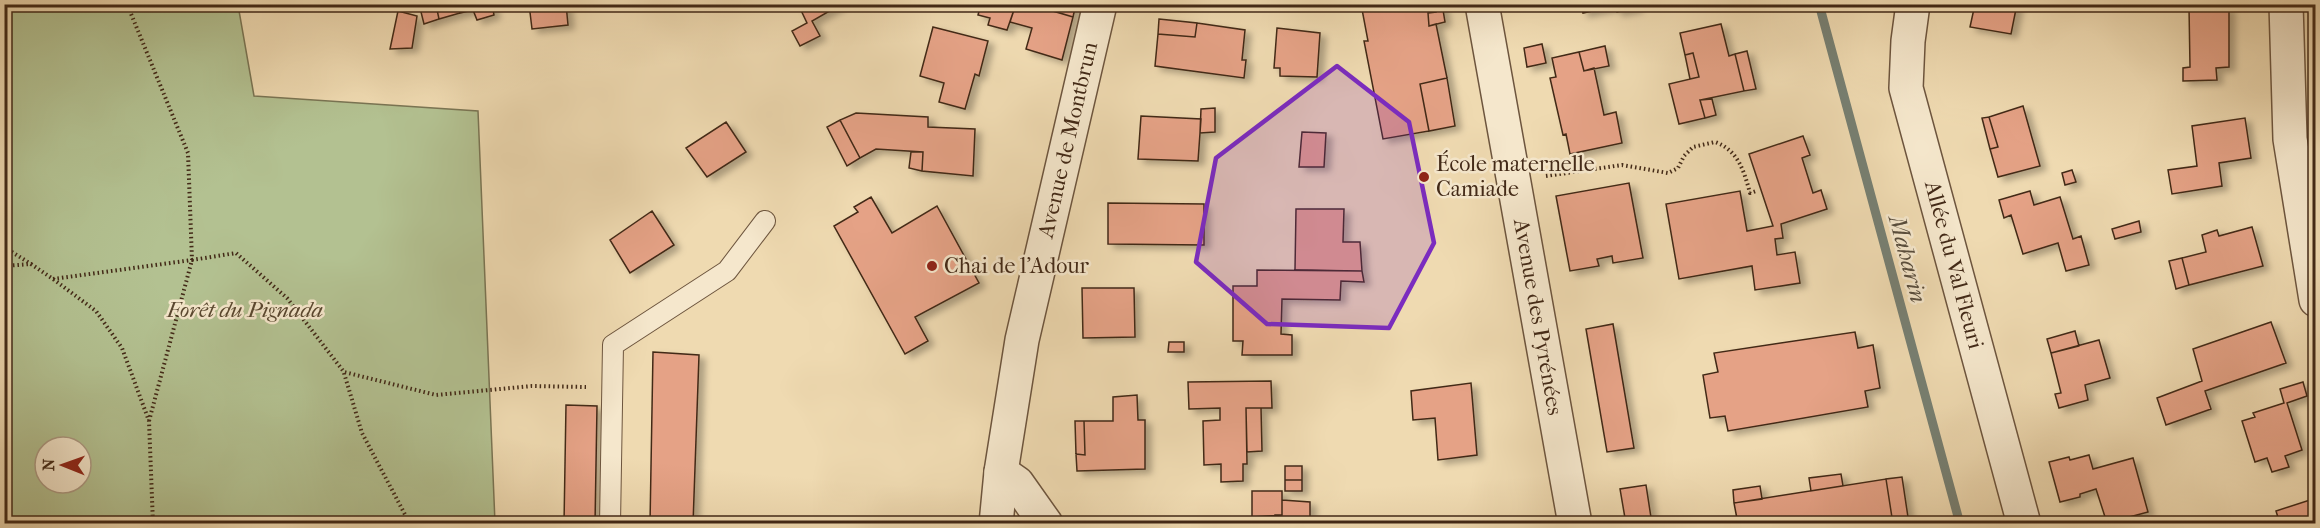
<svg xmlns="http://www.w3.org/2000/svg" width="2320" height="528" viewBox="0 0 2320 528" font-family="'IM FELL French Canon',serif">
	<defs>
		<filter id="shadow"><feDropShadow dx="6" dy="4" stdDeviation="3" flood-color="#0004"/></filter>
	</defs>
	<rect width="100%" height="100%" fill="#efdab1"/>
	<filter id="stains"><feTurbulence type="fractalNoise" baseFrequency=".00333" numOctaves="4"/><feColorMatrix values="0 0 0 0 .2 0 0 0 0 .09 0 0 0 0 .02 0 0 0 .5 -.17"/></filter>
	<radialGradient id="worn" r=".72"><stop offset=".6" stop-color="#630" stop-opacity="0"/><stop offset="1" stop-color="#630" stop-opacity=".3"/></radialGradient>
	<path fill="#b3c191" stroke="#7a7554" stroke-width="1.5" fill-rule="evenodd" d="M4,5H238L254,96L478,111L495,523H5ZM45,447H81V483H45Z"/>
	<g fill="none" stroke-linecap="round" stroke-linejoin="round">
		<path stroke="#778073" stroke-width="9" d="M1819,4L1960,524"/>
	</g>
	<path fill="#e5a286" stroke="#422917" stroke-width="1.5" filter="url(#shadow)" d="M419,4H439L436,5L439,19L424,24Z
		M457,4H492L494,15L477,20L473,10L460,13Z
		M457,4L460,13L439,19L436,5Z
		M529,4H566L568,25L532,29Z
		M798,4H840V5L812,21L820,36L800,46L792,31L807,23Z
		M981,4H1016L1007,30L988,25L990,18L978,15Z
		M1016,4H1029L1073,17L1062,60L1026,49L1032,28L1010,22Z
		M1040,4H1076L1073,17L1040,7Z
		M1361,4H1435L1436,12L1428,13L1429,26L1436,24L1447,78L1420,84L1429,131L1383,139L1364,41H1368Z
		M1435,4H1442L1445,22L1429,26L1428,13L1436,12Z
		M1581,4H1636L1637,8L1617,12L1615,6L1583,13Z
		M1975,4H2017L2011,34L1970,27Z
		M2189,7H2229V67L2216,68L2217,80L2183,81V68L2190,67Z
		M398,11L417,16L412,48L390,49Z
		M1159,19L1197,23L1195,37L1158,34Z
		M1197,23L1245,30L1242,60H1246L1244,78L1155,66L1158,34L1195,37Z
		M1721,24L1729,56L1735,54L1744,91L1700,100L1705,118L1679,124L1669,84L1699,77L1693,53L1685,55L1680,33Z
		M933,27L988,41L979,76L975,74L965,109L939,102L944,83L920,76Z
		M1277,28L1320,33L1317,77L1280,76V68H1274Z
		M1542,44L1546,63L1527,67L1524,48Z
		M1605,46L1609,66L1584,71L1579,52Z
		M1747,51L1756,89L1744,91L1735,54Z
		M1579,52L1584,71L1594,68L1604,115L1616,112L1622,143L1570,154L1566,134L1563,135L1550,78L1556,77L1552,58Z
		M1693,53L1699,77L1690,79L1685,55Z
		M1447,78L1455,126L1429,131L1420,84Z
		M1712,99L1716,115L1705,118L1700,100Z
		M2023,106L2040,166L1998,177L1990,149L1998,147L1989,117Z
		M1215,108V132L1200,133L1201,109Z
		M856,113L928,117V127L975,129L973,176L922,171L923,152L876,149L860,158L840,120Z
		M1141,116L1201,119L1198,161L1138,159Z
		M1989,117L1998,147L1990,149L1982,118Z
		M2245,118L2251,158L2219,163L2222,186L2172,194L2168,170L2197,166L2192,126Z
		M840,120L860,158L847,166L827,127Z
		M726,122L746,152L707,177L686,148Z
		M1302,132L1326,133L1324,167H1299Z
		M1803,136L1810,155L1802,158L1813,193L1821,190L1827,209L1781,224L1783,238L1775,239L1777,255L1795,252L1800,283L1755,290L1752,266L1679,279L1666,204L1740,191L1747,231L1773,226L1749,154Z
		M911,152H923L922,171L909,168Z
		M2072,170L2076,182L2065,185L2062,173Z
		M1629,183L1643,258L1613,263L1612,256L1597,259L1599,266L1570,271L1556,196Z
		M2030,191L2034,205L2060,197L2073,239L2081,236L2089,265L2066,271L2058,243L2023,254L2011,215L2004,218L1999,200Z
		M871,197L892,233L937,206L979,283L915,317L928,341L905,354L834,226L858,212L854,207Z
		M1108,203L1204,204V245L1108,244Z
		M1296,209H1344L1343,242H1360L1362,271L1295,270Z
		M652,211L674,245L630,273L610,240Z
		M2139,221L2141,232L2115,239L2112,229Z
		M2252,227L2263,266L2189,285L2182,258L2206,252L2202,235L2217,230L2219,236Z
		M2182,258L2189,285L2176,289L2169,261Z
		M1257,270L1362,271L1364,282L1341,281L1340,300L1282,299L1281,334L1292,335V355H1242L1243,341H1233V286H1257Z
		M1082,288H1134L1135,337L1083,338Z
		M2271,322L2286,363L2205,391L2211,409L2166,425L2157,398L2202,381L2193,349Z
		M1613,324L1634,448L1607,452L1586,329Z
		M2075,331L2079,346L2051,353L2047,339Z
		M1855,332L1858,348L1873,345L1880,388L1865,391L1868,407L1728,431L1725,416L1710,418L1703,375L1718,372L1714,353Z
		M2099,340L2110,378L2085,385L2088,400L2059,408L2055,394L2061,393L2051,353Z
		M1169,342H1184V352H1168Z
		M653,352L699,355L693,524H650Z
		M1271,381L1272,408H1246L1247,464H1243V481L1221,482V464L1204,465L1203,421L1220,420V408L1189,409L1188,382Z
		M2303,382L2307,396L2287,403L2302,450L2285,456L2289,467L2272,472L2267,458L2255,462L2242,421L2255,417L2253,413L2284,403L2280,389Z
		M1471,383L1477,455L1438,460L1435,418L1413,420L1411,391Z
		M1137,395L1138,420H1145V469L1077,471L1076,454L1085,455L1084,421H1113V397Z
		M566,405L597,406L595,524H564Z
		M1246,408H1261L1262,451L1247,452Z
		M1075,421H1084L1085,455L1076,454Z
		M2089,455L2093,469L2133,458L2148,512L2107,523L2096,489L2080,494V497L2060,502L2049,462L2069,457L2070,460Z
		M1285,466H1302V480H1285Z
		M1841,474L1843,486L1811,491L1809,478Z
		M1902,477L1909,524H1893L1886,479Z
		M1886,479L1893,524H1738L1734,503Z
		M1285,480H1302V491H1285Z
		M1646,485L1652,524H1626L1620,489Z
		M1760,486L1762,499L1734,503L1733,490Z
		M1252,491H1282V515L1252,517Z
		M2316,498V524H2280L2276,511Z
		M1282,500L1310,502V524H1275V515H1282Z"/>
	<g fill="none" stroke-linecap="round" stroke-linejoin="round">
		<defs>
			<path id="service" d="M610,524L613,345L727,271L765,221"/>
			<path id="minor" d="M1482,4L1575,524
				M1913,4L1908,41L1906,88L2024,524
				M2286,4L2290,139L2316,300
				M1001,472L1017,483L1046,524"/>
			<path id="tertiary" d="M996,524L1001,472L1022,340L1100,4"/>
		</defs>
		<use href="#service" stroke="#6d553e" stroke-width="22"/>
		<use href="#minor" stroke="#6d553e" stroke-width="36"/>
		<use href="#tertiary" stroke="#6d553e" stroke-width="36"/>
		<path stroke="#422917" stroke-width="4" stroke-dasharray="1.5 3" stroke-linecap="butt" d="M1546,176L1622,165L1668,173L1678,168L1684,156L1693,147L1715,142C1738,150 1744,171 1750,193L1756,191
			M4,247L31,264
			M4,266L31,264L53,279L96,311L122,348L149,421L153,524
			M53,279L192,260L188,153L127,4
			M344,373L362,433L410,524
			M149,421L192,260L236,253L287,298L344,372L436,395L532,386L586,387"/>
		<use href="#service" stroke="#f5e7cc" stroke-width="20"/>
		<use href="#minor" stroke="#f5e7cc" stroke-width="33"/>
		<use href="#tertiary" stroke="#f5e7cc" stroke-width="33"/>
	</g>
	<path fill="#7b2cbf" fill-opacity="0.2" stroke="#7b2cbf" stroke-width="4.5" stroke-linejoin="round" d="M1337,66L1409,122L1434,243L1389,328L1267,324L1196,262L1216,158Z"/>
	<g fill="#8f2418" stroke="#f5e7cc" stroke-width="2">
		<circle cx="1424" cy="177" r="6"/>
		<circle cx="932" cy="266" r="6"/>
	</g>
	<g text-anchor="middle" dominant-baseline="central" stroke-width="5" stroke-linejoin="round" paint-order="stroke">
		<g font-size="22" fill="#422917" stroke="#f5e7cc">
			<text transform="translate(1068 140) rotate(-77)">Avenue de Montbrun</text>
			<text transform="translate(1954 265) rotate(75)">Allée du Val Fleuri</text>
			<text transform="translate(1538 317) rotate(80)">Avenue des Pyrénées</text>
		</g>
		<g font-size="22" fill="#422917" stroke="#f5e7cc" text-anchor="start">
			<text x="1436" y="164">École maternelle<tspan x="1436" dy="25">Camiade</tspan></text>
			<text x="944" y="266">Chai de l'Adour</text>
		</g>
		<g font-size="22" font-style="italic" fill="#59472f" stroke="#f5e7cc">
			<text x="245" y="310">Forêt du Pignada</text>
		</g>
		<g font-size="24" font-style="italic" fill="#584d3d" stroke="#f5e7cc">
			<text transform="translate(1908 259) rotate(75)">Maharin</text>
		</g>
	</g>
	<rect width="2320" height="528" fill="none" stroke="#efdab1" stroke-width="24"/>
	<rect x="6" y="6" width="2308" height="516" fill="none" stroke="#422917" stroke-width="3"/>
	<rect x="12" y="12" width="2296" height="504" fill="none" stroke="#422917" stroke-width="1.5"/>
	<g transform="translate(63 465) rotate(271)"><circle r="28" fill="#f5e7cc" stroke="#ad9b84" stroke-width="1.5"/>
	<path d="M0-4.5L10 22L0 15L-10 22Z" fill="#8f2418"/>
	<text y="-9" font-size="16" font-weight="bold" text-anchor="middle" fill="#422917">N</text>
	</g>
	<rect width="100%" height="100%" filter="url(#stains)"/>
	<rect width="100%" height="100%" fill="url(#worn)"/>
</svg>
